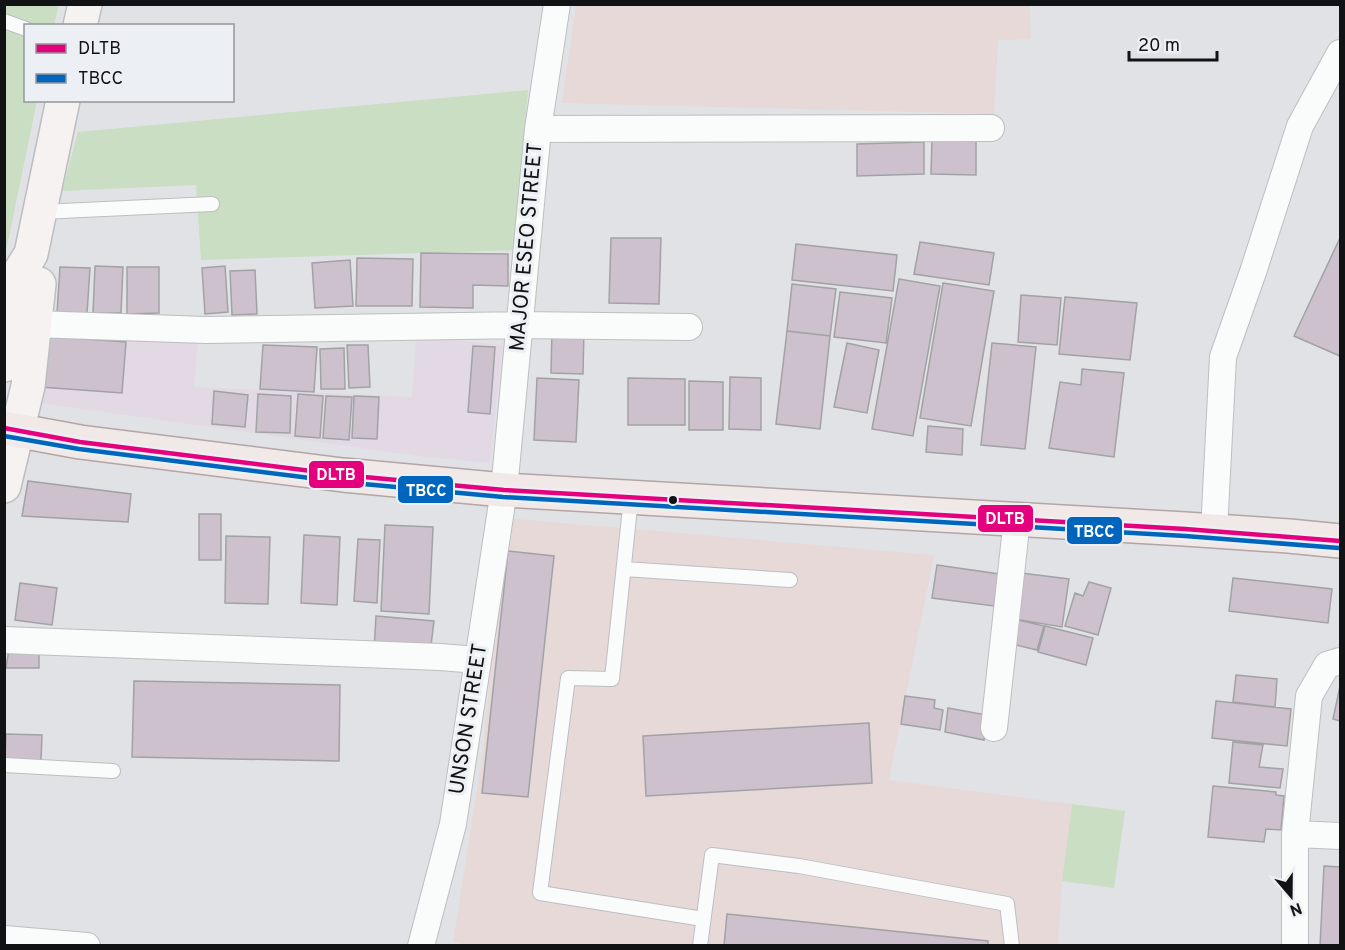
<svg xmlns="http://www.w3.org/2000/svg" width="1345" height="950" viewBox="0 0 1345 950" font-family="Overpass,sans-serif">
	<rect width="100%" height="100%" fill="#e1e2e5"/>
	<path fill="#e2d9e4" d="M42,332L198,339L194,387L412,397L416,336L503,345L490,463L425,457L32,402Z"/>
	<path fill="#e6d9d8" d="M576,5H1030L1031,39L998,40L994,114L562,103Z
		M505,518L934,555L889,780L1072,804L1062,881L1058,945L471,946L453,942L483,751Z"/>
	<path fill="#c9dec3" d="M5,5H59L54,25L26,26V100L37,101L5,256Z
		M528,90L514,250L201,260L196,185L62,191L78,132Z
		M1072,804L1125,811L1114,888L1062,881Z"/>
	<path fill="#ccc1cc" stroke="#a2a2a4" stroke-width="1.5" d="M932,139L976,140V175L931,174Z
		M924,142V174L857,176V144Z
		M611,238H661L659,304L609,303Z
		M1340,238V356L1294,336Z
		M920,242L994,253L989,285L914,274Z
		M796,244L897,255L893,291L792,280Z
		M421,253L508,254V286L473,285V308L420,307Z
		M357,258L413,259L412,306H356Z
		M350,260L353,306L315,308L312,263Z
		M95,266L123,267L121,313H93Z
		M225,266L228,312L205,314L202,268Z
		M60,267L90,268L87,314L57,313Z
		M127,267H159V313L127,314Z
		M255,270L257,314L232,315L230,271Z
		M899,279L940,286L913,436L872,429Z
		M943,283L994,291L971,426L920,418Z
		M792,284L836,289L830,336L787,331Z
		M840,292L892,298L886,343L834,337Z
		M1021,295L1061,298L1057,345L1018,342Z
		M1065,297L1137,303L1130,360L1059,354Z
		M552,329L584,330L583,374L551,373Z
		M787,331L830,336L820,429L776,424Z
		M44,336L126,342L122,393L40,387Z
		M847,343L879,350L867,413L834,407Z
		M992,343L1036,347L1025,449L981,445Z
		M263,345L317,347L314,392L260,389Z
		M347,345H368L370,387L349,388Z
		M473,346L495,347L490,414L468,412Z
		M344,348L345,389H321L320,349Z
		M1082,369L1124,373L1114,457L1049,448L1060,382L1081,385Z
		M730,377L761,378V430L729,429Z
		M537,378L579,380L576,442L534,440Z
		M628,378L685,379V425H628Z
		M689,381L723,382V430H689Z
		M214,391L248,395L245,427L212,424Z
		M258,394L291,396L290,433L256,432Z
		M298,394L323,396L320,438L295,436Z
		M326,396L352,397L349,440L323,438Z
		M354,396L379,397L377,439L352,438Z
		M928,426L963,429L962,455L926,452Z
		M28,481L131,494L128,522L22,516Z
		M199,514H221V560H199Z
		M385,525L433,527L429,614L381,611Z
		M304,535L340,537L337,605L301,603Z
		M226,536L270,537L268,604L225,603Z
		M358,539L380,540L377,603L354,601Z
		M508,551L554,556L528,797L482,793Z
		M937,565L999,574L994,606L932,598Z
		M1021,573L1069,579L1062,627L1014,619Z
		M1233,578L1332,589L1328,623L1229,611Z
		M1089,582L1111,588L1098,635L1065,626L1075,593L1083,596Z
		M20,583L57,588L52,625L15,620Z
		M376,616L434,621L430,654L374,650Z
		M1014,619L1044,626L1037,650L1008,643Z
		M1045,626L1093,638L1086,665L1038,652Z
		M39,647V668H6L9,649Z
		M1236,675L1277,679L1275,707L1233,702Z
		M134,681L340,685L339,761L132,757Z
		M1340,686V721L1333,719Z
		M905,696L935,700L934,708L943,710L940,730L901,724Z
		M1216,701L1291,709L1287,746L1212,738Z
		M948,708L987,715L984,740L945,732Z
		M869,723L872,783L646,796L643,736Z
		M6,734L42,735L41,760L5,759Z
		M1233,742L1263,745L1259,767L1283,769L1280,788L1229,783Z
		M1213,786L1276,792V795L1284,796L1281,830L1266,829L1264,842L1208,837Z
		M1324,866L1340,867V946H1320Z
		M727,914L988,941V946H724Z"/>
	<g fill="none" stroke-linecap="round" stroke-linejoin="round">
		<defs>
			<path id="lane" d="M4,21L26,29
				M40,212L212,204
				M631,498L612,679L568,678L540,893L703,919
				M624,569L790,580
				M4,765L113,771
				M700,946L712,855L799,866L1007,904L1012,946"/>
			<path id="street" d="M538,129L991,128
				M34,324L206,330L520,325L689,327
				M1214,531L1223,357L1253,272L1300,126L1340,53
				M4,640L440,657L478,660
				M994,728L1017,519
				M1295,834L1340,836
				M4,939L87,946
				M421,946L453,824L504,490L538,129L557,4
				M1295,946V834L1309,696L1327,665L1340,661"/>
			<path id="secondary" d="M80,26L85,4
				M4,365L19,273L31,254L63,100
				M4,486L28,386L39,284"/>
			<path id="primary" d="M4,428L80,442L343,475L504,490L1185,529L1289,536L1340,541"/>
		</defs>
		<use href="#lane" stroke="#bdbec1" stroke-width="16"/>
		<use href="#street" stroke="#bdbec1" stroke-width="28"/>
		<use href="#secondary" stroke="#bdbec1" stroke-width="36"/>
		<use href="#primary" stroke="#b2a5a4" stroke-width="36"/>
		<use href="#lane" stroke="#fafbfb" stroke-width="14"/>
		<use href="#street" stroke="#fafbfb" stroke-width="26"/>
		<use href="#secondary" stroke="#f6f2f2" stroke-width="33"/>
		<use href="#primary" stroke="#f1e9e8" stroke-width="33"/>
		<defs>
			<path id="bus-1" d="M4,428L80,442L343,475L504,490L1185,529L1340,541"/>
			<path id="bus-2" d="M4,436L79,449L342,482L503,497L1185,536L1339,548"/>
		</defs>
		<use href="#bus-1" stroke="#eceff4" stroke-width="9"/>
		<use href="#bus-2" stroke="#eceff4" stroke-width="9"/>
		<use href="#bus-1" stroke="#e5007d" stroke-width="4.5"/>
		<use href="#bus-2" stroke="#0065bd" stroke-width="4.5"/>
	</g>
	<circle fill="#111214" stroke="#eceff4" stroke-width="2" cx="673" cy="500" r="5"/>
	<g text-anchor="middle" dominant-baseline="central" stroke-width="6" stroke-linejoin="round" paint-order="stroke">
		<g font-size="21" fill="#111214" stroke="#eceff4">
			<text transform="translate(527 247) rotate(-85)">MAJOR ESEO STREET</text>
			<text transform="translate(469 719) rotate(-81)">UNSON STREET</text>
		</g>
	</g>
	<g stroke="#eceff4" stroke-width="2">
		<rect x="308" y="460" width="57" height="29" rx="6" fill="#e5007d"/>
		<rect x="397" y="475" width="57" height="29" rx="6" fill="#0065bd"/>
		<rect x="977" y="504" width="57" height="29" rx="6" fill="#e5007d"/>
		<rect x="1066" y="516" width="57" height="29" rx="6" fill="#0065bd"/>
	</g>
	<g font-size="16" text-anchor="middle" font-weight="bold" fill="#fff">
		<text x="336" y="480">DLTB</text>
		<text x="426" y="496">TBCC</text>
		<text x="1005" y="524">DLTB</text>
		<text x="1094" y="537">TBCC</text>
	</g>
	<rect width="1345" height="950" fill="none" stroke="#111214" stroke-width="12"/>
	<rect x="24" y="24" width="210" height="78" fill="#eceff4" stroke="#94979a" stroke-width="1.5"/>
	<rect x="36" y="44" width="30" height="9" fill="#e5007d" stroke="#94979a" stroke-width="1.5"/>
	<text x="78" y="54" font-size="18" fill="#111214">DLTB</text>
	<rect x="36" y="74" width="30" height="9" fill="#0065bd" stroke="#94979a" stroke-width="1.5"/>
	<text x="78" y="84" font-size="18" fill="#111214">TBCC</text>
	<g transform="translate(1291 896) rotate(160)" stroke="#eceff4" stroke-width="4.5" paint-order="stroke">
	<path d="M0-4.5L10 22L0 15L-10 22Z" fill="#111214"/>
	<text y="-9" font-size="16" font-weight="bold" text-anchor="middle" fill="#111214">N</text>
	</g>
	<path d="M1129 51v9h88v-9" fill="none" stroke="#111214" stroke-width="3"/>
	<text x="1138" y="51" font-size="18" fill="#111214" stroke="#eceff4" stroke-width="4.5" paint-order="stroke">20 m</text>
</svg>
